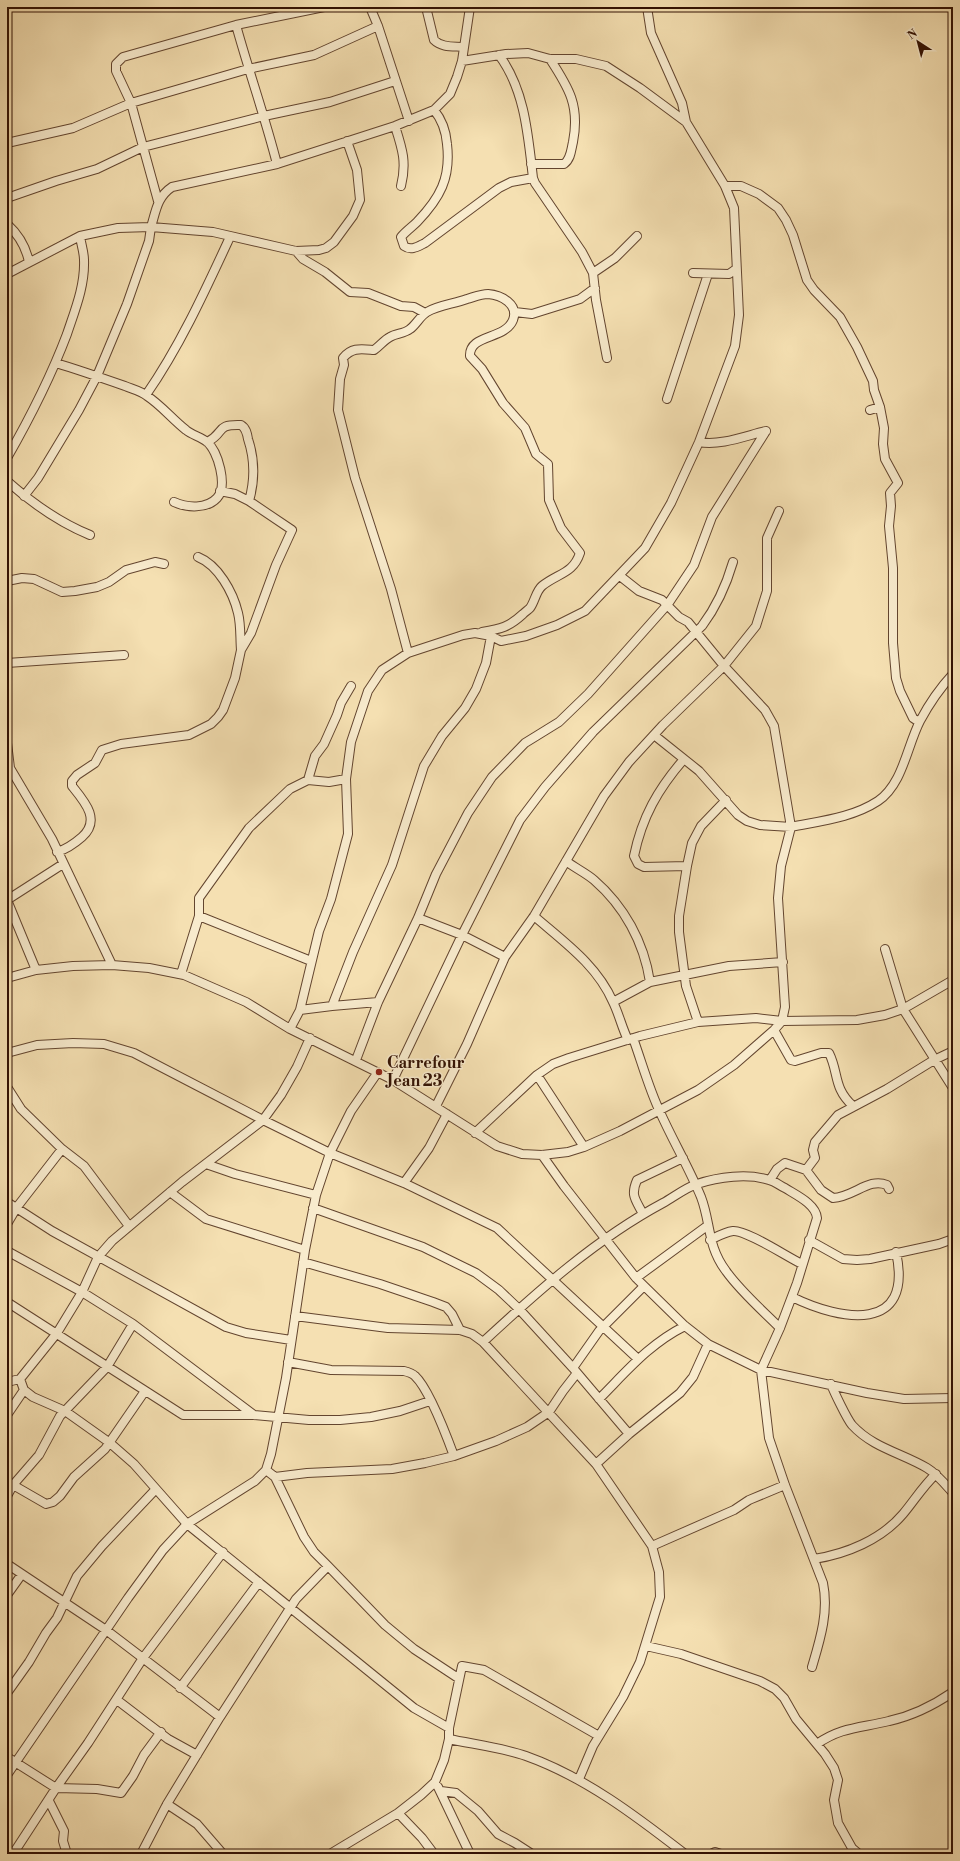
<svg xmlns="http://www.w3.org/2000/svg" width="960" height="1861" viewBox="0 0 960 1861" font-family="'Libre Bodoni',serif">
	<rect width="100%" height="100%" fill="#f5e0b2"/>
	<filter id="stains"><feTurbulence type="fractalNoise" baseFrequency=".005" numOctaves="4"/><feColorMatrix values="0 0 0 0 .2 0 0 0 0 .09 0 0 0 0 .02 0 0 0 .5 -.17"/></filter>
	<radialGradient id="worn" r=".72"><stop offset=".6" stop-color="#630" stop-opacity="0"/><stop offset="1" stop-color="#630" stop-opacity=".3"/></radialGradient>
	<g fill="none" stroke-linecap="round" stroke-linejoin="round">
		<defs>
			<path id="minor" d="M370,7L378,26L409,121
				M426,7L434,40C442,48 454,46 464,47
				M236,25C249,72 265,117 277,164
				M499,55C525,90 528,135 533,178L535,183L582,252L593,273L596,300L607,358
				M462,61L506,54L528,53L550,59H576L606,66L640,88L686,122
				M434,110C443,121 446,131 447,144C451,178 440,198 417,222C412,227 406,231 401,237L404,246C411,251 417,247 425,243L499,188L511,182L533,178
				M395,126C402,148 407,162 401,186
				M7,143L73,128L131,103L248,69L314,55L378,26
				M531,164H564C571,159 571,150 573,142C580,106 569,88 550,59
				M725,186H741L759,194L778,208L786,220L793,235L807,280L814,290L840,317L857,347L873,381L874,390L880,407L884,428L883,444L885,459L898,483L890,493L891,506L889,526L893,568V643L896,678L900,691L913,718L919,722
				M7,198L56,181L97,169L143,147L264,116L330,102L395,81
				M158,201L131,103L116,71V64L123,57L236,25L324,7
				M7,224C18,234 26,247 29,262
				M296,251L303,259L325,272L350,292L368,293L401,306L414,307L425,313
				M593,273L615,258L637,236
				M693,273L729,274L736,269
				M7,274L80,236L118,228L151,227C156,211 157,197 172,187L277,164L395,126L434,110L450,94L457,77L462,61L470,7
				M515,312L532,314L580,299L595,288
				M56,363C79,370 102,378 125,386C132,389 141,391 147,396C161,405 172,419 186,430C192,435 201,437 207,442C218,451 228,486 217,498C207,509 187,508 174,502
				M146,395C180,346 205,291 230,237
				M667,399L708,274
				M870,410L880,407
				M207,442C226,433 214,424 241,425C246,428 247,433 248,439C255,460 255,480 249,501L235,494L220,491
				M699,442C720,446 745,436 766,431
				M7,458C31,416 50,379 67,334C75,310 85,286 84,260C84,252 81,244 80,236
				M7,481C33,504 58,522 90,535
				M24,496L38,478L79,410L97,376L127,304L149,241L151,227L213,232L296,251L319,250L326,248L334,242L353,216L360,200L357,170L347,141
				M198,557C218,565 233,592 238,613C241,625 240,638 241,650
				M620,576L639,591L662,600L679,617L688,622L724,666L765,710L774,726L791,827L760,825L747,821L738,815L699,771L654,735
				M7,581L22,578L34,579L62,592L75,591L97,587L109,582L126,570L155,562L164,564
				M408,653L391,589L355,478L338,410L340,379L344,365L343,358C352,347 361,349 374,350C380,346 384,340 390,337C396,333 404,334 410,329C416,325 420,316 427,312C439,305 454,304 467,299C474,297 481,294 488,294C501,295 519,304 513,320C505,340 469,334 470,356L482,369L503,403L525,428L536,454L548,464L549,500L561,528L580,553C573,574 558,573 542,586C536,591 535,601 530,608C528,610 525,612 523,614C509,627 501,629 482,632
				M7,663L124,655
				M7,743L10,768L52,839L112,965
				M684,759C658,789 642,817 634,856L638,864L644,867L687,866
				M308,780L315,756L324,744L337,715L341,703L351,686
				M57,852C67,849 74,844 82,837C101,820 85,802 72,786V781L77,775L95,763L102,750L121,744L189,735L211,724L218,717L223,710L235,678L241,650L251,633L276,565L292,530L249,501
				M566,861C575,868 586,873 594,880C624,906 644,942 650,982
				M199,916L311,961
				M534,916C564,942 597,965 613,1002C619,1014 622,1028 628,1040
				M418,918L462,935L505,957
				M885,949L903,1009L953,1088
				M36,970L7,900L63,864
				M181,974L199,916V898L249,828L290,789L308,780L329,782L346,779
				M7,978L36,970L73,966L112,965L149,968L184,975L246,1002L290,1029L393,1080L497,1146L522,1154L542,1155L568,1152L584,1147L620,1131L698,1090L734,1065L774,1030L782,1021L785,1007L778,898L781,866L791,827C820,821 852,818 878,801C903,784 907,746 920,721C929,704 940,688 953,674
				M613,1002L650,982L729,966L783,962
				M332,1006L378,1002
				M300,1010L332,1006L353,952L392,865L424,766L442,736L465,708L476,689L486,663L491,636
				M698,1022L686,986L679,932V916L687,866L692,843L701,826L726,800
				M290,1029L300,1010L319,931L331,899L348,834L346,779L351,742L368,691L382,670L408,653L463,635L475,633L491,636L501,641L526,636L557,625L585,611L645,548L671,503L699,442L735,346L739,315L734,208L725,186L686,122L682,103L651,33L647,7
				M774,1030L791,1060L795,1061L821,1053H829C839,1073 833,1088 853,1106
				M633,1038C642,1063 649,1089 660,1112C673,1141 689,1168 701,1197C711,1223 707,1246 726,1271C741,1292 762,1310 780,1328
				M7,1053L37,1045L73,1043L104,1044L134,1053L263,1120L330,1153L404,1183L497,1228L638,1359
				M356,1060L378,1002L418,918L436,874L468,813L492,777L525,743L559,722L588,694L668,604L694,565L712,517L766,431
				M537,1075L584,1147
				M393,1080L462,935L520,820L545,787L593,732L702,626C717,606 726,586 733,562
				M7,1087L21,1109L62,1149L84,1166L129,1226
				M436,1106L467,1044L505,957L534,916L604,796L629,762L663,725L724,666L756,626L767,591V538L779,511
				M475,1133L537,1075L553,1064L569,1058L640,1036L698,1022L756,1018L782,1021L857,1020L885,1015L903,1009L953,980
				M542,1155L564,1186L636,1278L685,1326L708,1344L761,1370L867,1393L904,1399L953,1398
				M206,1164L235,1174L316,1195
				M806,1170L815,1158L813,1150L815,1142L838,1115L887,1089L934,1060L953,1051
				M770,1180L777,1169L785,1163L806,1170L821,1190L833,1198C854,1197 869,1177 887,1185L889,1189
				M404,1183L429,1148L447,1114
				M170,1192L206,1219L305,1250
				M7,1202L52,1231L226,1327L246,1333L291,1340
				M313,1208L423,1247L476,1273L499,1290L519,1309L573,1368L629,1434
				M643,1214C636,1200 630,1196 637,1180L683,1158
				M7,1224L17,1207L62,1149
				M710,1240C718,1236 725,1232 733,1231C747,1230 787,1257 802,1264
				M809,1240L843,1259L857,1260L870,1259L939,1244L953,1239
				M7,1251L82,1292L133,1324L254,1415
				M303,1262L380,1284L433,1302L446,1307L452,1314L460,1330
				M636,1278L707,1226
				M792,1297C841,1321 914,1334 896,1252
				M7,1302L183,1415H254L309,1420H340L371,1417L400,1411L430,1401
				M295,1316L388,1328L460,1330L472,1334L483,1342L596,1464L652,1546L659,1572L660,1597L640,1662L623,1697L593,1746L579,1779
				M483,1342C538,1291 596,1239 663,1203C674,1197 685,1188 697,1184C718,1177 748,1173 769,1180C775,1181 780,1186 785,1188C796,1195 816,1204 817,1218L797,1283L780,1328L761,1370L769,1438L785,1485L823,1583C829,1612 820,1640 812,1667
				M288,1362L331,1370L404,1371C408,1372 412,1373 415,1376C429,1389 447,1437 454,1456
				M573,1368L599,1331L644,1286
				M20,1379L24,1390L33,1397L65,1411L110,1443L134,1464L187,1524L414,1708L449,1728
				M7,1382L20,1379L57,1333L82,1292L98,1257L112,1241L182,1182L263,1120L281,1095L297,1067L310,1038
				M831,1384C834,1392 847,1419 852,1425C873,1448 902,1453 927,1468C937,1474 945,1484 953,1493
				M599,1399C627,1371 649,1344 685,1326
				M7,1415L24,1390
				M596,1464L629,1434L680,1393L693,1377L708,1344
				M266,1470L275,1477L304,1537L314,1552L328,1566L385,1625L414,1649L458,1678
				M275,1477L307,1473L392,1469L425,1463L454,1456L496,1441L527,1427L549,1412L563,1391L577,1373
				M13,1485L46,1504L53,1502L60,1496L74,1477L105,1449L145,1391
				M7,1496L13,1485L39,1455L60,1416L107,1367L133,1324
				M652,1546L734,1510L749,1500L785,1485
				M814,1559C846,1554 881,1540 903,1514C914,1501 923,1486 936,1474
				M7,1564L106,1630L220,1717
				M7,1595L22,1574
				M646,1646L681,1654L760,1681L775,1689L784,1698L796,1719L825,1754L834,1768L838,1780L834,1800L838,1823L852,1848L859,1854
				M180,1688L259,1582
				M7,1693L29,1662L46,1633L57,1618L77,1576L102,1546L156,1489
				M117,1700L168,1739L197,1755
				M449,1739C472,1744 504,1748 526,1756C585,1777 636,1816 685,1854
				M817,1744C841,1727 861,1728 889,1721C912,1716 934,1705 953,1692
				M7,1757L56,1788L88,1743L143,1658L223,1552
				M7,1775L128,1598L163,1550L187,1524L255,1481L266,1470L271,1454L286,1378L305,1250L316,1195L330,1153L351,1111L378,1072
				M438,1787L470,1854
				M441,1791L456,1793L478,1811L498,1834L515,1843L532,1854
				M49,1801L64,1831L63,1841L67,1854
				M167,1804L197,1824L223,1854
				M398,1813L422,1838L434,1854
				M13,1854L56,1788L97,1789L121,1793L133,1776L144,1755L161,1732
				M141,1854L167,1804L220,1717L296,1599L328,1566
				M330,1854L398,1813L421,1795L435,1782L444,1760L449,1739V1728L462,1666L484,1670L599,1736
				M711,1854L715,1852L721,1854"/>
		</defs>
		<use href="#minor" stroke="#63452f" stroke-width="10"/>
		<use href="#minor" stroke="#f8ebcd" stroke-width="8"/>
	</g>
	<circle fill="#8f2418" stroke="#f8ebcd" stroke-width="1.5" cx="379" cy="1072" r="4"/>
	<g text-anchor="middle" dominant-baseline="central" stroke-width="3" stroke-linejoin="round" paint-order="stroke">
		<g font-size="16" font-weight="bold" fill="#321103" stroke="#f8ebcd" text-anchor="start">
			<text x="387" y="1063">Carrefour<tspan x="387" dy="18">Jean 23</tspan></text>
		</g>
	</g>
	<rect width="960" height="1861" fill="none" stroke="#f5e0b2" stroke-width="24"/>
	<rect x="8" y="8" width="944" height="1845" fill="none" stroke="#321103" stroke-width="2"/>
	<rect x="12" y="12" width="936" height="1837" fill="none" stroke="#321103"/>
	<g transform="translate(918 42) rotate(324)" stroke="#f8ebcd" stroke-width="3" paint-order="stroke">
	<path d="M0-3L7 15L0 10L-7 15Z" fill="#321103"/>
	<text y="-6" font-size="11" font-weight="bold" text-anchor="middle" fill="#321103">N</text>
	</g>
	<rect width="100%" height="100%" filter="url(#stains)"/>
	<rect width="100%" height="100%" fill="url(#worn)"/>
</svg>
